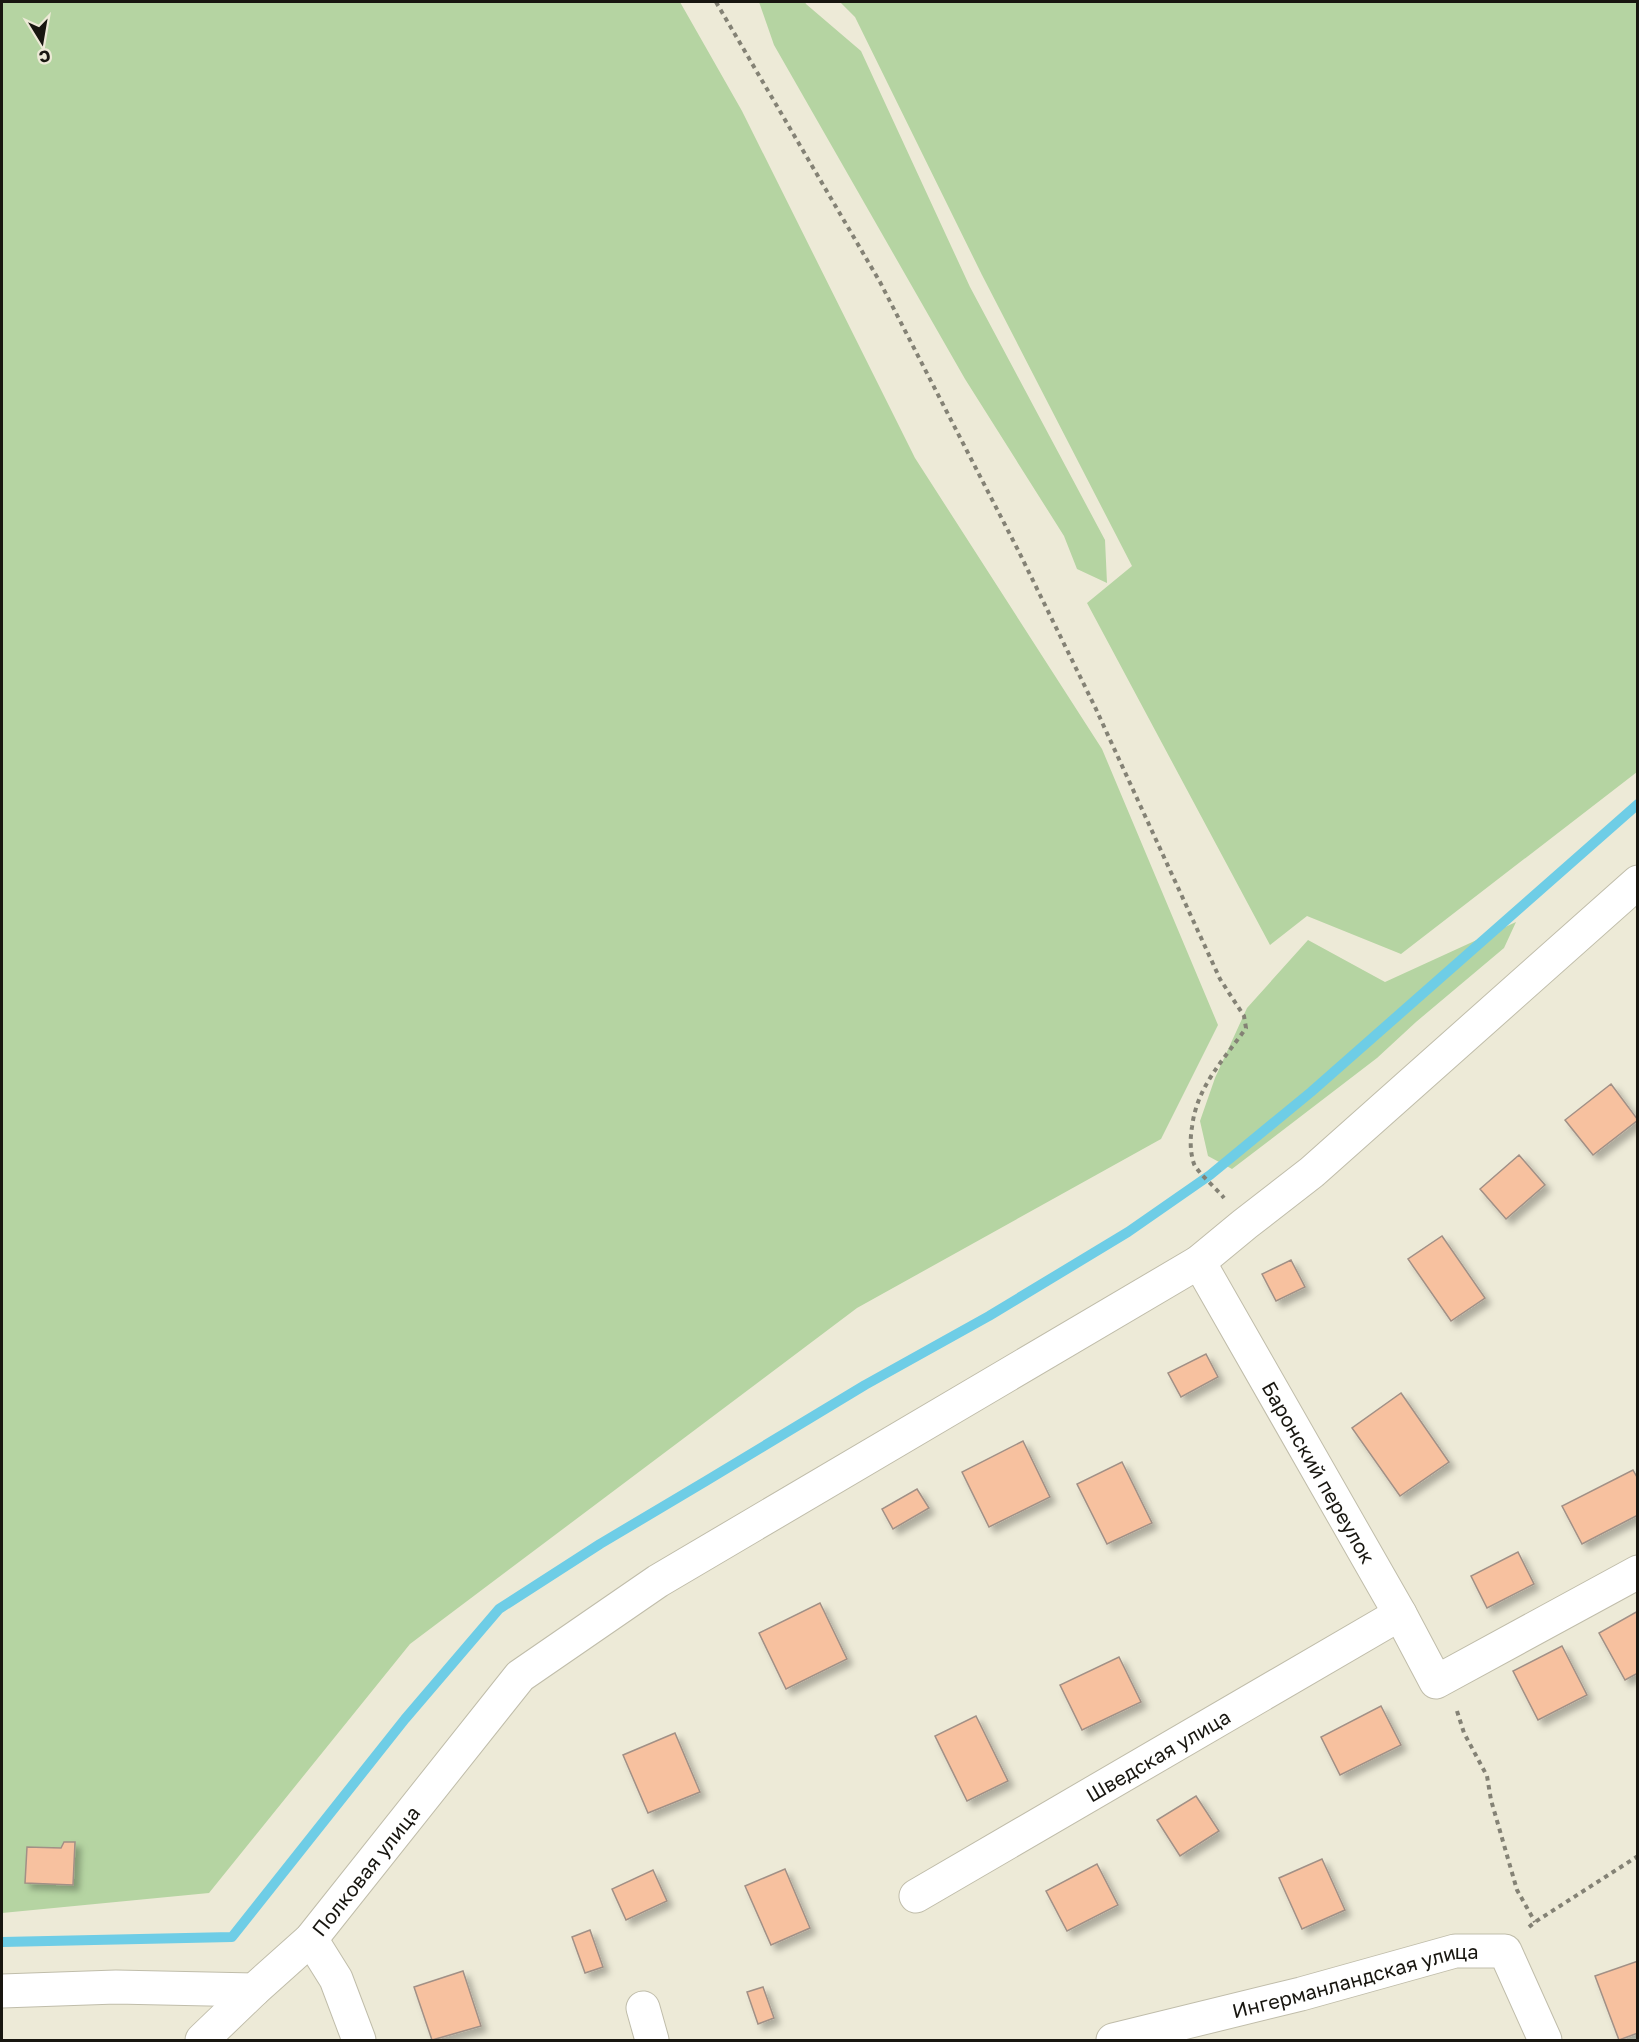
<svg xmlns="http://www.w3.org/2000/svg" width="1639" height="2042" viewBox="0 0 1639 2042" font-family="'Golos Text',sans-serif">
	<defs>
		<filter id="shadow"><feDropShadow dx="5.5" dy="5.5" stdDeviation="3" flood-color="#0004"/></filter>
	</defs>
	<rect width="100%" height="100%" fill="#edead7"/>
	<path fill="#b5d4a2" d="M2,2H680L742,111L915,458L1102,749L1218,1025L1161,1139L857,1308L410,1644L209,1893L2,1913Z
		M759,2H805L806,4L861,51L970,287L1105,540L1107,583L1077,569L1064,536L965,379L774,45Z
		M840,2H1637V772L1401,954L1307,916L1270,945L1087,603L1132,566L982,275L855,17Z
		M1516,922L1504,948L1416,1022L1377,1058L1232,1169L1208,1156L1200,1121L1215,1078L1247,1008L1308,940L1385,982Z"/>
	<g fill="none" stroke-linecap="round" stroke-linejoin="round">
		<path stroke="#6ecde6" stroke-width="10" d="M2,1942L232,1937L405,1719L499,1609L600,1544L706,1481L865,1385L989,1316L1128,1232L1210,1175L1311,1092L1638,804"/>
	</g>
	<path fill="#f7c19f" stroke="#a19086" stroke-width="1.5" filter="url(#shadow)" d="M1611,1084L1638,1120L1593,1155L1565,1120Z
		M1519,1155L1545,1185L1506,1219L1480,1189Z
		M1442,1236L1485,1298L1451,1321L1408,1259Z
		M1291,1260L1305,1287L1276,1301L1262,1274Z
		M1206,1354L1218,1377L1181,1397L1168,1373Z
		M1401,1393L1449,1462L1400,1496L1352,1428Z
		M1023,1441L1050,1497L989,1527L962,1472Z
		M1122,1462L1152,1523L1107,1544L1077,1484Z
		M1633,1470L1638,1479V1515L1582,1544L1562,1506Z
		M917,1489L929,1508L893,1529L882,1509Z
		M1518,1552L1534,1584L1487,1608L1471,1576Z
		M820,1603L847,1659L786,1689L759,1633Z
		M1638,1611V1673L1625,1680L1599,1633Z
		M1562,1646L1587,1695L1538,1720L1513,1671Z
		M1119,1657L1141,1702L1082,1730L1060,1685Z
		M1381,1706L1401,1745L1340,1775L1321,1737Z
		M976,1716L1008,1781L967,1801L935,1736Z
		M675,1733L700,1792L648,1813L623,1755Z
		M1196,1796L1219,1831L1180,1856L1157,1820Z
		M64,1842H75L73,1885L25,1883L27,1847L61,1848Z
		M1322,1859L1345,1910L1302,1929L1279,1878Z
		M1097,1864L1118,1905L1067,1931L1046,1891Z
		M785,1869L810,1928L771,1945L745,1886Z
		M653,1870L667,1901L626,1920L612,1889Z
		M590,1930L603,1967L585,1973L572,1937Z
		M1638,1961V2033L1619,2040L1595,1976Z
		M463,1971L481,2026L432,2040L414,1987Z
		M763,1987L774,2018L758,2024L747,1992Z"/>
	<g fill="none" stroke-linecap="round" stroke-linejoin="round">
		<defs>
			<g id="minor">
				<path id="s1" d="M1199,1262L1400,1614L1436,1682L1638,1572"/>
				<path id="s2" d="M916,1896L1400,1614"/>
				<path d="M311,1939L336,1979L359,2040"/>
				<path id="s3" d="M2,1991L116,1987L254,1990L311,1939L520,1676L658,1581L1199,1262L1245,1224L1312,1172L1638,882"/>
				<path d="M643,2008L652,2040"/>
				<path d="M202,2040L254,1990"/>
				<path id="s4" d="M1113,2040L1301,1994L1455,1951H1505L1545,2040"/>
			</g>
		</defs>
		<use href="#minor" stroke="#c0bdaa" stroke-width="35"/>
		<path stroke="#848275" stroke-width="4" stroke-dasharray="4.5 4.5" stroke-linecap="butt" d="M716,2L880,282L1018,550L1095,707L1220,979L1244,1016L1246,1028C1223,1061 1197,1086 1192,1127C1190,1139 1190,1152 1194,1164C1199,1174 1217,1189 1224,1198
			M1457,1711L1464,1733L1487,1776L1491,1800L1517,1890L1535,1922
			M1529,1927L1535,1922L1638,1856"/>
		<use href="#minor" stroke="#fff" stroke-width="33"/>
	</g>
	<g text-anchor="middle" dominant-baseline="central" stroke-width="5" stroke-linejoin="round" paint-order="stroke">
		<g font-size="20" fill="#181610" stroke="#edead7">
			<text stroke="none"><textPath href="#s1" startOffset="242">Баронский переулок</textPath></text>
			<text stroke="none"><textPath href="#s2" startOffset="280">Шведская улица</textPath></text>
			<text stroke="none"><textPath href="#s3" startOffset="416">Полковая улица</textPath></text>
			<text stroke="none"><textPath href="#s4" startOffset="250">Ингерманландская улица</textPath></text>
		</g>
	</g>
	<rect width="1639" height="2042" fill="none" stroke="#181610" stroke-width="6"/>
	<g transform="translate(42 42) rotate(169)" stroke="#edead7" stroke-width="4.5" paint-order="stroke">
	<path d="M0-4.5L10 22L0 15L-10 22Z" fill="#181610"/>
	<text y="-9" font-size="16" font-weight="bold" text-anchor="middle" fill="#181610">С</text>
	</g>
</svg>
